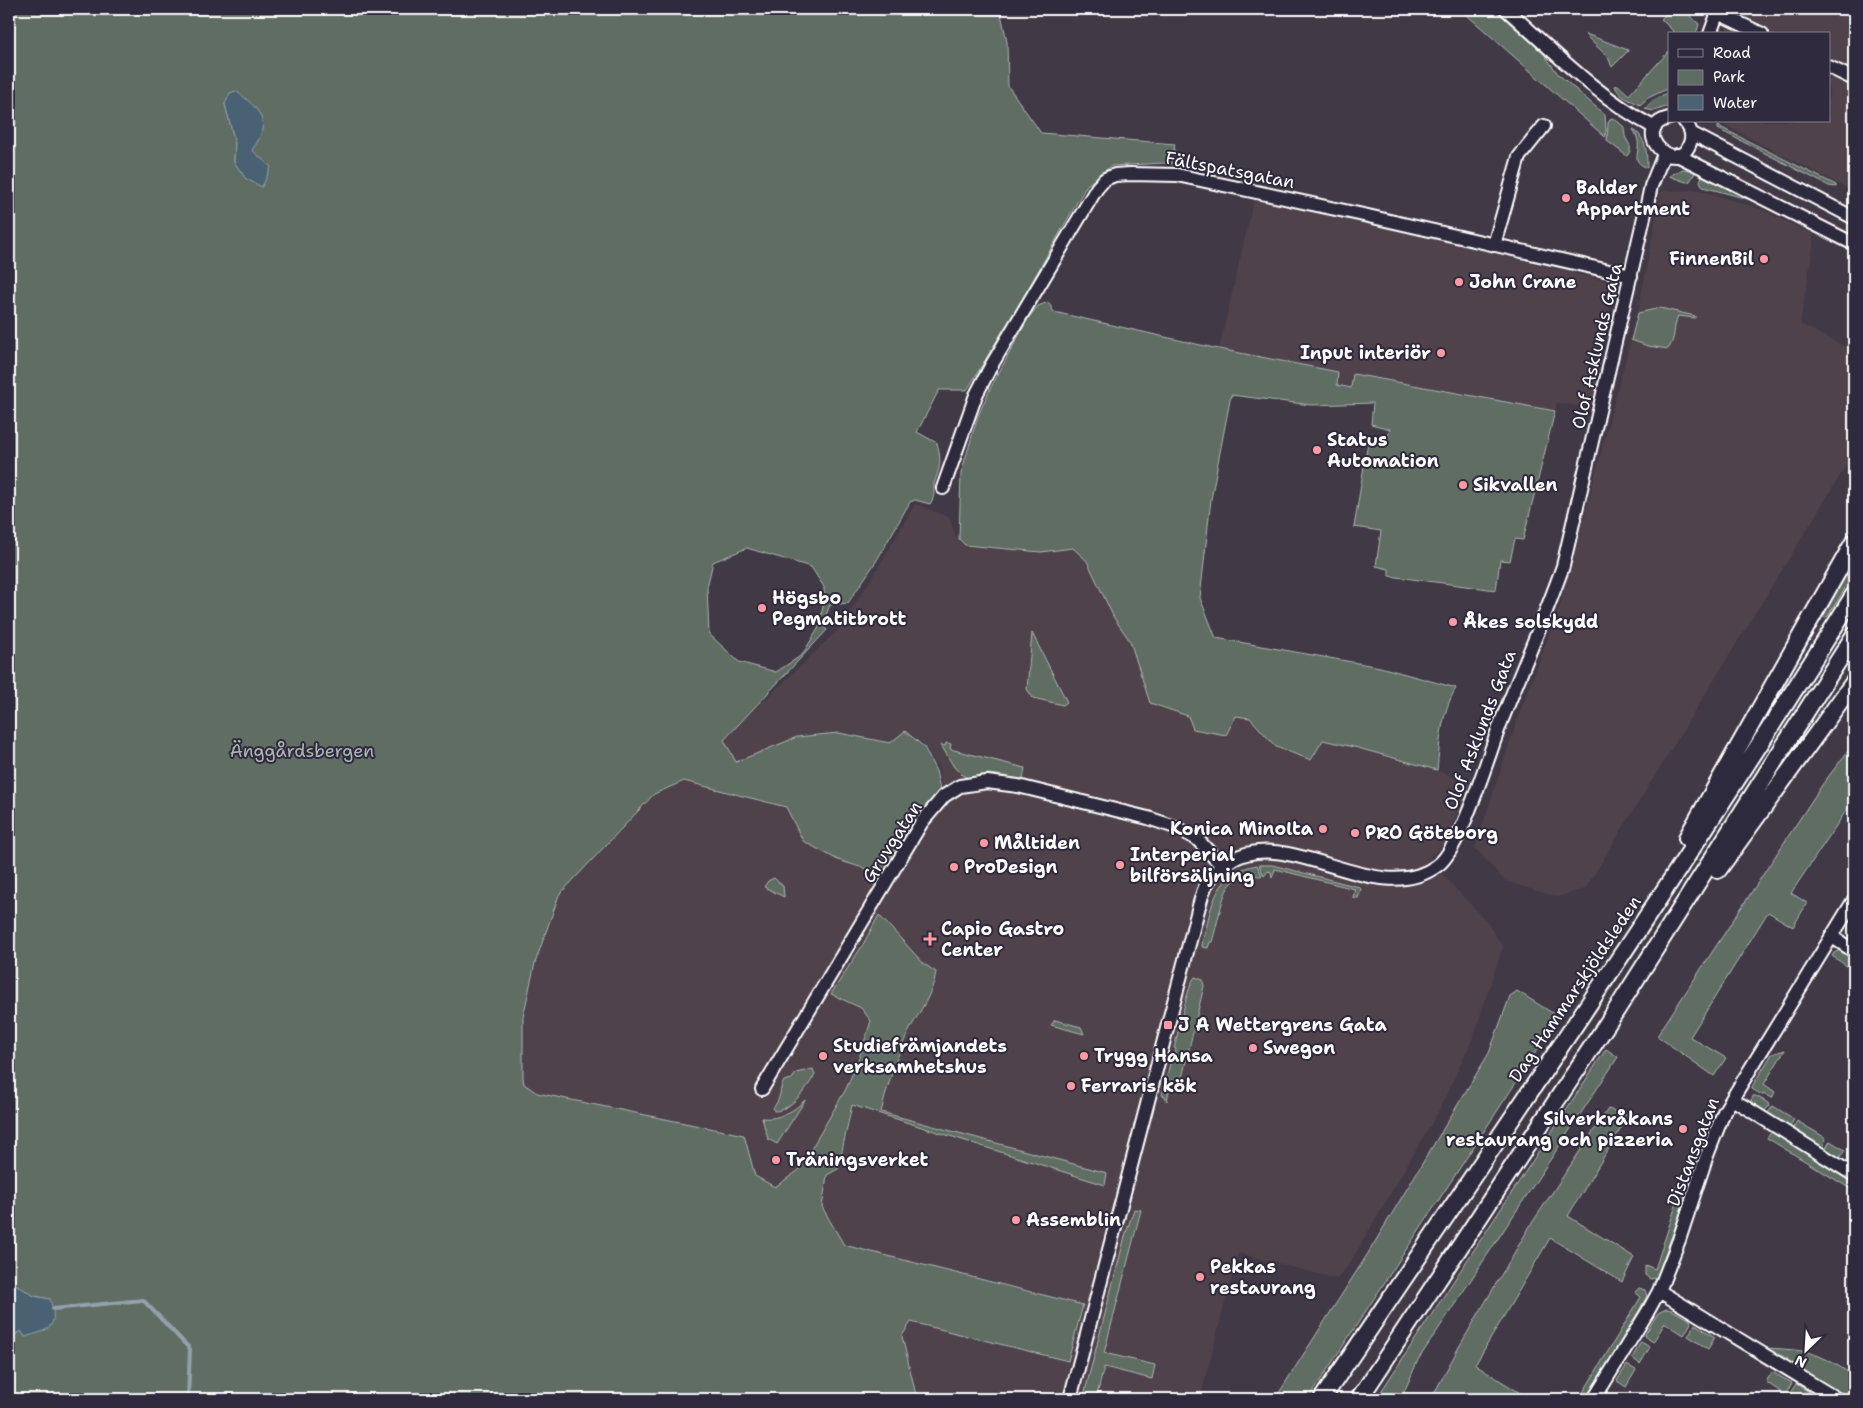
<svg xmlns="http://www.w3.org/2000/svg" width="1863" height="1408" viewBox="0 0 1863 1408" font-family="'Shantell Sans',sans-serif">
	<rect width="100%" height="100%" fill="#423946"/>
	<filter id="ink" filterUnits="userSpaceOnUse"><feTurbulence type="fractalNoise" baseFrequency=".02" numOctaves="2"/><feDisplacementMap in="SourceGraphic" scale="10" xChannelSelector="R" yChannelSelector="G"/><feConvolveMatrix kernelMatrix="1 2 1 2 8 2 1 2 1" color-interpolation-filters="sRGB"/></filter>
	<g filter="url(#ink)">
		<path fill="#4f434c" d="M1733,9H1845L1854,13V192L1717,121H1829V34H1725Z
			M1698,190L1760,209L1813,234V248L1800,324L1854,351V453L1585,889L1557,897L1505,881L1475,848L1518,718L1561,603L1638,313L1661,191Z
			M1254,199L1400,230L1605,281L1610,288L1612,299L1592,408L1557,403L1555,411L1354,374L1351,388L1337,385L1338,372L1219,349Z
			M915,504L949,517L957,539L965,545L1041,552L1073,548L1087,561L1114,618L1130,641L1150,703L1188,716H1236L1250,718L1276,747L1311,760L1322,740L1358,748L1437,770L1470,785L1442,846L1428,859L1486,921L1503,946L1473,1038L1438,1112L1350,1263L1337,1279L1238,1253L1200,1399H917L902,1336L911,1322L1068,1361L1082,1304L844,1245L822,1207L827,1175L838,1169L852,1105L881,1112L890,1078L909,1033L934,985L936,972L924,964L879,915L832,994L861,1008L871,1022L860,1055L846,1089L799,1170L775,1187L755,1176L604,1107L537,1093L524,1084L523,1078V1017L535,963L559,895L654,794L684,781L786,807L803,841L878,873L911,828L942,794L939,769L924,746L905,731L890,743L839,733L797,737L736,762L723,740L839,629L881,563Z"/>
		<path fill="#5e6d64" stroke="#aeb6b2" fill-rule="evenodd" d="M9,9H1000L1007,42L1008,86L1041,133L1175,144L1172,164L1164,163L1111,166L1087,185L1024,296L967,390H939L917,432L937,443C940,453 941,462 938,472C937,476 935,480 934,484C934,492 935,497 930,504L915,500L910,502L877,560L848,603L830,605L822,625L827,630L724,740L736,762L797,737L839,733L890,743L905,731L924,747L936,771L941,793L910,828L879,873L838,860L803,841L786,807L684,781L654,794L559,895L535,963L523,1017V1078L524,1084L537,1093L744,1135L755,1176L775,1187L799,1170L846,1089L860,1055L871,1021L861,1008L831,994L862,946L879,915L924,964L936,972C933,994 919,1012 909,1031C896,1057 888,1084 881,1112L1107,1173L1105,1185L852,1105L838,1169L827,1175L822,1207L844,1245L1083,1305L1068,1361L911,1322L902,1336L917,1399H9V1338L22,1331L25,1337L50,1299L34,1296L9,1280ZM225,104L251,150L256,155L234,162L235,143ZM747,548L811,567L824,587V602L818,629L802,655L776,672L739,662L709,634L707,587L713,562Z
			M1460,9H1494L1544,54L1558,74L1605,115L1606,131L1605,137Z
			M1671,9H1682L1699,24L1696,34H1676L1661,19Z
			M1586,34L1628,50V51L1612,67L1608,57L1586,36Z
			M1669,51V88L1648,98L1640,105C1630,100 1619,97 1615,86L1618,85L1629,95Z
			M1665,94L1669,95V106L1654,111L1645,109L1652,101Z
			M1611,118L1615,119L1624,127C1624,128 1625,135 1625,136C1628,144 1634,147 1627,156L1607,141L1608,123Z
			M1718,126L1836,185V187L1829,186L1718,129Z
			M1633,129C1647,139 1647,153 1647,168C1630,160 1640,155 1638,141C1637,136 1635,133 1633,129Z
			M1683,169L1696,171L1690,181L1686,182L1669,176Z
			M1703,174L1716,180V184H1718L1719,182L1759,202L1703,187L1700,181Z
			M1048,302L1054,312L1214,348L1338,372L1337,385L1351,388L1353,374L1555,411L1523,540L1515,539L1510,561L1500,560L1496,590L1389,576V569L1376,566L1381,531L1354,527L1369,436L1387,439L1390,429L1371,424L1373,403L1311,405L1231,395L1211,499L1200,598L1216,638L1380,667L1456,688C1441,714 1440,741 1437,770L1358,748L1323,740L1311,760L1276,747L1250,718L1236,716L1226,735L1193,729L1188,716L1150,703L1130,641L1114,618L1087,561L1073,548L1041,552L965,545L959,539L961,473L978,416L990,389L1029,317L1038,306Z
			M1660,308L1695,316V318L1678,316C1673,326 1676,340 1668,349L1648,346L1631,340L1638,313Z
			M1854,554V574L1828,616L1825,618L1820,614Z
			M1032,633L1067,702L1063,705L1033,698L1027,689Z
			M946,743L951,744L950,749L1025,768L1023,780L998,775L988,774L968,778L962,775L954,767L941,745L945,746Z
			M1854,743V799L1791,893L1807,903L1793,927L1768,912L1690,1037L1726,1058L1714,1076L1657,1036L1822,785Z
			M1257,865L1262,876C1232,874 1226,885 1220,911C1217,922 1215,932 1212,942H1210L1208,948L1202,947C1202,940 1205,931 1207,924C1214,893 1223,871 1257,865Z
			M1259,865H1272L1359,887L1361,889L1358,898H1353L1355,889L1275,869L1272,878L1271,872L1268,871L1264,876Z
			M774,878L783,886L784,897L764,887L768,881Z
			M1840,950L1854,957V971L1832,956L1834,953Z
			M1195,977L1203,980L1204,986L1181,1082L1171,1080L1167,1101L1165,1096L1162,1095L1171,1060H1174L1176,1049L1174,1048C1178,1034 1188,983 1195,977Z
			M1517,991L1559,1017L1308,1399H1275L1367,1255L1489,1053L1510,996Z
			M1055,1020L1081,1027L1084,1034L1051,1025Z
			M1606,1049L1618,1057L1418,1360L1401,1399H1376Z
			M1785,1050L1764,1084L1775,1092L1772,1098L1763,1093L1762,1095L1752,1089L1753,1085L1772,1054Z
			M813,1069L815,1075C807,1088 791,1111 774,1111L773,1108C783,1096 778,1091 784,1081L792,1079L796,1073Z
			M1753,1096H1756L1768,1103L1769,1106L1765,1111L1750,1103Z
			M806,1099L777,1144L768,1139L762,1118C779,1120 794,1111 806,1099Z
			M1773,1106L1794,1119L1790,1127L1767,1114Z
			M1608,1109L1629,1115L1568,1216L1634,1257L1622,1282L1550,1238L1475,1365L1530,1399H1470L1462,1395L1459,1399H1431L1459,1347L1530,1226Z
			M1797,1121L1826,1138L1823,1147L1794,1131L1792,1129Z
			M1773,1130L1854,1179V1191L1767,1138Z
			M1830,1141L1845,1150L1840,1158L1825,1150Z
			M1678,1185L1685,1188L1686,1197L1658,1274L1656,1278L1650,1279L1645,1275V1265L1655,1269L1680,1193L1672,1190Z
			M1134,1209L1141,1210L1104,1353L1155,1365L1152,1379L1104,1367L1096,1399H1083L1125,1236Z
			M1639,1288L1645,1290L1647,1296L1640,1309L1587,1399H1579L1641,1297L1635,1292Z
			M1666,1309L1672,1310L1690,1320L1691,1323L1684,1335L1665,1323L1653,1342L1644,1336L1658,1313Z
			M1695,1324L1715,1337L1708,1349L1688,1336Z
			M1641,1342L1650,1347L1640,1364L1632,1358Z
			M1764,1348C1782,1349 1803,1349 1819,1356C1832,1361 1843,1369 1854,1376V1399H1842L1786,1365L1788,1359L1780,1355L1777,1359Z
			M1627,1365L1636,1370L1626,1387L1617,1381L1618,1379Z
			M1772,1372L1792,1383L1785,1395L1766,1382Z
			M1796,1384L1814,1395L1813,1399H1794L1788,1396Z"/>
		<path fill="#4a6273" stroke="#92a1ab" d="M236,91C260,109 273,122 252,150L271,167L262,187L246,179L234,162L235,143L225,104L230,93Z
			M9,1280L34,1296L50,1299C59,1327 50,1330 25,1337L21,1331L9,1338Z"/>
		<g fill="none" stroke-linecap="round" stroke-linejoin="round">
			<path stroke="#92a1ab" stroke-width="4" d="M53,1309L143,1300L190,1349L188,1399"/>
			<defs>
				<path id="minor" d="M1506,9C1553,51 1599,98 1655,128
					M1718,13L1762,34
					M1710,34L1719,9
					M1829,67L1854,79
					M1669,118C1628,128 1676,180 1690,143C1693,135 1690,127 1684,121
					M1691,133L1854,218
					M1677,155L1854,244
					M1494,245L1519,157L1544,126
					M943,488L976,395L991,366L1097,188L1105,179L1115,175L1130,174L1177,175L1368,216L1631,276
					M1832,937L1854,951
					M762,1089L922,822L944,796L960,786L987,782L1018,786L1148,818L1175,827L1197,839L1222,866
					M1732,1099L1854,1175
					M1659,1291L1837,1399
					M1070,1399L1199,906C1201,899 1203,891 1206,885C1212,875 1220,867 1230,861C1289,824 1378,911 1438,865C1462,847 1490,749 1503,717C1523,667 1545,617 1563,566L1648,200L1651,186L1664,154
					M1594,1399L1647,1313L1659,1291L1679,1240L1706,1158L1724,1112L1854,900"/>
				<path id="major" d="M1687,838L1854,542
					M1718,870L1854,682
					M1322,1399C1502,1133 1684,868 1854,595
					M1359,1399L1617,1009L1854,636"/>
			</defs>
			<use href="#minor" stroke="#fff" stroke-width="16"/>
			<use href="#major" stroke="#fff" stroke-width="20"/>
			<use href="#minor" stroke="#2f2a3d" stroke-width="12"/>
			<use href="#major" stroke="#2f2a3d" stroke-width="16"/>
		</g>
	</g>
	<g fill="#ff9aa2" stroke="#2f2a3d" stroke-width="2">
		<circle cx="1566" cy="198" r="5"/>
		<circle cx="1764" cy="259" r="5"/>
		<circle cx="1459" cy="282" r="5"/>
		<circle cx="1441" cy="353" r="5"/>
		<circle cx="1317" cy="450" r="5"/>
		<circle cx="1463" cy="485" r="5"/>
		<circle cx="762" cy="608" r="5"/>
		<circle cx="1453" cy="622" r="5"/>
		<circle cx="1323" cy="829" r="5"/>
		<circle cx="1355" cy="833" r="5"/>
		<circle cx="984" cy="843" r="5"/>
		<circle cx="1120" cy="865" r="5"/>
		<circle cx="954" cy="867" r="5"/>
		<path d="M927.5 931.5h5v5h5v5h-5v5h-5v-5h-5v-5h5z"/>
		<rect x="1163" y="1020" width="10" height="10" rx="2.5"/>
		<circle cx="1253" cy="1048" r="5"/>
		<circle cx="823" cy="1056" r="5"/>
		<circle cx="1084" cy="1056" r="5"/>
		<circle cx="1071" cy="1086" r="5"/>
		<circle cx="1683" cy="1129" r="5"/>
		<circle cx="776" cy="1160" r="5"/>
		<circle cx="1016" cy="1220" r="5"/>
		<circle cx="1200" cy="1277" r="5"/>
	</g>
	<g text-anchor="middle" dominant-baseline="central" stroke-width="4" stroke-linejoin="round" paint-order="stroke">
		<g font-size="18" fill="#fff" stroke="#2f2a3d">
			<text transform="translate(1230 170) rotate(11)">Fältspatsgatan</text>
			<text transform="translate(1597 346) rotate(-77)">Olof Asklunds Gata</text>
			<text transform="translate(1480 730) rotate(-69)">Olof Asklunds Gata</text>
			<text transform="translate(892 842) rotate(-57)">Gruvgatan</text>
			<text transform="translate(1575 989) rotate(-56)">Dag Hammarskjöldsleden</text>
			<text transform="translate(1693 1152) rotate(-69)">Distansgatan</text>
		</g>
		<g font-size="18" font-weight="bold" fill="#fff" stroke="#2f2a3d" text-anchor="start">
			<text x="1576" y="188">Balder<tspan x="1576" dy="21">Appartment</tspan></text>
			<text x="1754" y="259" text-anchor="end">FinnenBil</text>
			<text x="1469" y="282">John Crane</text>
			<text x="1431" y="353" text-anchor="end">Input interiör</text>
			<text x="1327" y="440">Status<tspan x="1327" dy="21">Automation</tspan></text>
			<text x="1473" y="485">Sikvallen</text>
			<text x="772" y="598">Högsbo<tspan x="772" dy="21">Pegmatitbrott</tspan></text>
			<text x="1463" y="622">Åkes solskydd</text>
			<text x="1313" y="829" text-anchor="end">Konica Minolta</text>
			<text x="1365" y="833">PRO Göteborg</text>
			<text x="994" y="843">Måltiden</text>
			<text x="1130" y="855">Interperial<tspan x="1130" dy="21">bilförsäljning</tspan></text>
			<text x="964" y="867">ProDesign</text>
			<text x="941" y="929">Capio Gastro<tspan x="941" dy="21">Center</tspan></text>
			<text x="1178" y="1025">J A Wettergrens Gata</text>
			<text x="833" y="1046">Studiefrämjandets<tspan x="833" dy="21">verksamhetshus</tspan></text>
			<text x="1263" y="1048">Swegon</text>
			<text x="1094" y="1056">Trygg Hansa</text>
			<text x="1081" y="1086">Ferraris kök</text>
			<text x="1673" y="1119" text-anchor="end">Silverkråkans<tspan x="1673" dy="21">restaurang och pizzeria</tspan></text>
			<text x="786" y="1160">Träningsverket</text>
			<text x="1026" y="1220">Assemblin</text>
			<text x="1210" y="1267">Pekkas<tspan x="1210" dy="21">restaurang</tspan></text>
		</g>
		<g font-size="18" fill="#aeb6b2" stroke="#2f2a3d">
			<text x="302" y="751">Änggårdsbergen</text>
		</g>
	</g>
	<rect width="1863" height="1408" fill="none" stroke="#2f2a3d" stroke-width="30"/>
	<rect x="15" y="15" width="1833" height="1378" fill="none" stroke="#fff" stroke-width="2" filter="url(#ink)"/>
	<rect x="1668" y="32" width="162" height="90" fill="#2f2a3d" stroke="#827f8b"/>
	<rect x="1678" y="49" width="25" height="8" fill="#2f2a3d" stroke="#827f8b"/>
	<text x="1713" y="58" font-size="15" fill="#ffffff">Road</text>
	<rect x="1678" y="70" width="25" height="15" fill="#5e6d64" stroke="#827f8b"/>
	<text x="1713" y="82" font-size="15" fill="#ffffff">Park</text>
	<rect x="1678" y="95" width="25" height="15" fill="#4a6273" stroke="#827f8b"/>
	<text x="1713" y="108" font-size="15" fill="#ffffff">Water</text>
	<g transform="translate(1806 1350) rotate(205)" stroke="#2f2a3d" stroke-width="4" paint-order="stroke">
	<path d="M0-4L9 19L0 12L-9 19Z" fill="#ffffff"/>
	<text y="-8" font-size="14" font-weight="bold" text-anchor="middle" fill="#ffffff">N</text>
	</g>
</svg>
